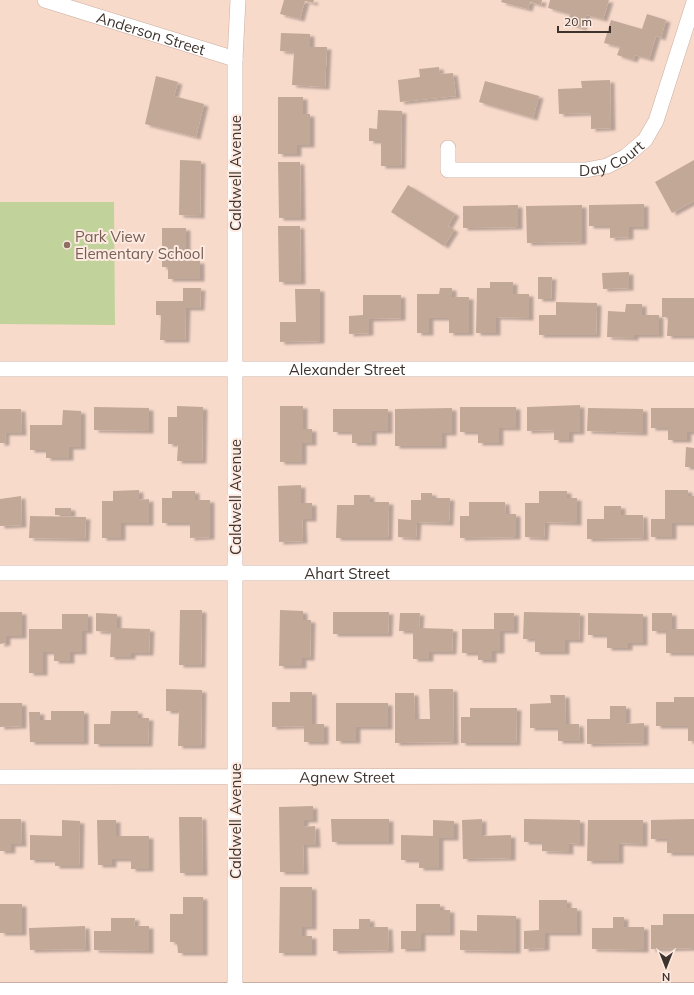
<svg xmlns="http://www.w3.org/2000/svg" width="694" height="995" viewBox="0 0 694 995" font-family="Mulish,sans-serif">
	<defs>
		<filter id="shadow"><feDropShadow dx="4.5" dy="2.5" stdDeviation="1" flood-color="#0004"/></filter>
	</defs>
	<rect width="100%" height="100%" fill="#f8dacb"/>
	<path fill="#c1d39b" d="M0,202H114L115,325L0,324Z"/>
	<path fill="#c2a896" filter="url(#shadow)" d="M284,0H314L313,3L305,1L300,19L280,14Z
		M502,0H542L541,5L530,2L528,9L501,2Z
		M550,0H609L603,19L586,15L582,28L567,23L570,14L548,8Z
		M647,14L666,20L661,38L656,36L649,59L635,55L633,60L617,55L620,47L604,43L611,20L642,29Z
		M281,33L310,34V47H327L325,87L292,85L294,52L280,51Z
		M439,67L440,74L453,73L456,96L400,102L398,80L420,77L419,69Z
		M156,76L178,82L174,96L204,104L196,137L145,124Z
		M610,80L611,128L591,129V113L559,114L558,89L582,88L581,81Z
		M485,81L539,96L533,118L479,102Z
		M278,97H303V114H310V145H297V154H278Z
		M378,110L402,111L401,166H381V141H369V128L377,129Z
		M180,160L201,161L200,216L179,215Z
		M694,160V201L672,213L655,182Z
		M278,162H300L301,218H279Z
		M408,185L455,214L448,226L454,230L444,246L391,212Z
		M644,204V227H629V237L610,238V226H589V205Z
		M518,205V227L463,228V206Z
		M582,205V242L527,243L526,206Z
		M278,226H300L301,282H279Z
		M162,228H186V261H200V279H168V267H162Z
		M629,272V288L603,289L602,273Z
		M538,277H552L551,299H538Z
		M490,282H513V294H529V318L496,317V333H476L477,288H490Z
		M183,288H201L200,308H186L185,340H160L161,315H156V301H183Z
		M440,288H452V297H469V333H449V318H429V333H417V294H439Z
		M295,289H320V341L280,342V322H296Z
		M363,295H401V318L369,319V333L349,334V316L363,315Z
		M662,298H694V336H667L668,317H662Z
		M556,302L597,303L596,335H539V315H556Z
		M626,304H642V315H659V335H634V338L607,337L608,311L625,312Z
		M580,405V432H569V440H554V430L527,431V407Z
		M177,406L203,407L202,461H177L178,444H168V417H177Z
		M280,406H303V429H312V443H302V462H280Z
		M94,407L149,408V431L94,430Z
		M460,407H516V428H499V443H478V432H460Z
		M452,408V433H442V446H395V409Z
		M588,408L643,409V433L587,431Z
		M651,408H694V432H687V440H668V428H651Z
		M0,409H21L22,433H5V443H0Z
		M333,409H388V431H372V443H352V432H333Z
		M63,410L81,411V447H69V458H46V450H30V425H62Z
		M686,447L694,448V467H685Z
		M301,485V503H312V519H302L303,541L279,542L278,486Z
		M139,490V500L149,499V523H121V538H102V501H113V491Z
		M665,490H688V496H694V523H672V537H651V519H665Z
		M172,491H195V500H210V537L190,538V523H162V498H172Z
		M539,491H567V498H577V523L545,522L544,538L525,537V503H539Z
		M421,493H432V498H450L449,523L417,522L416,538L398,537V519L411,520V500H421Z
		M354,495H370V502H389L388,538H336L337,505H354Z
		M21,496L22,525L0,526V499Z
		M469,502H505L506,514H516V537L460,538V516H469Z
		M604,506H621V515H643L644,538L587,539V519H604Z
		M55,508H71V515H55Z
		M30,516L86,517L85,539L29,538Z
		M180,610H202L201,665H179Z
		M280,610L303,611V620H311L310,658H302V666H279Z
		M0,612H22V636H6V643L0,644Z
		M333,612H389L388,634H333Z
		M524,612L580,613L579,640H565V652H535V639H523Z
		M96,613L117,614V628L150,629L149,653H131V657H110L111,632L96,631Z
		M400,613H420L419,628L453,629L452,652H429V659H413V631H399Z
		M494,613H514V631H500V651H492V660H478V653H462V629H494Z
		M588,613L643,614V643H628V648H607V635H588Z
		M652,613H672V629H694V653H666V631H652Z
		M62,614H88V631H82V652H70V661H54V652H43V673H29V629H62Z
		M166,689L202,690L201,746H178L179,711H166Z
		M429,689H453L454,742L395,743V693H414L415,719H430Z
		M290,692H312V724H324V742H304V726L272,727V702H290Z
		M550,695H565L566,724H579L580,741H558V728H530V704L551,703Z
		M674,697H694V741H688V726H656V702H674Z
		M0,703H22V726L0,727Z
		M336,703H388V727H356V741H336Z
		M610,706H626V724L644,723V743L587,744V719H610Z
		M470,708H517L516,743H461V717H470Z
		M51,711H84V742H30L29,712H40V720H51Z
		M111,711H138V718H149L148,744H94V724H110Z
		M313,806V820H304V827L315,826L316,845H303L304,872H280L279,807Z
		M179,817H202L203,873H180Z
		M0,819H21L22,844H11V851H0Z
		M331,819H389V842H332Z
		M482,819V836L511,835V858L463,859L462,820Z
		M524,819L580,820V844L569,843V852L542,851V842H524Z
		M694,819V853H667V839H651V820Z
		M62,820L80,821L79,866H55V860H30V835L62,836Z
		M97,820H116V836H149V869H131V859H112V865H98Z
		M433,820L454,821V838H439V868H419V860H401V835L433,836Z
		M588,820H643V844L619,843V861H587Z
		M280,887H312V927H302V936H312V953H279Z
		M183,897H203V953H178L177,942H170V914H183Z
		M539,900H567V908H577V933H545V948L524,949V931L539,930Z
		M0,904H22V933H0Z
		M416,904H440V910H450V933H421V949H401V931H416Z
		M663,914H694V948L651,949V925H663Z
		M477,915L516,916V951L460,950V930L477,931Z
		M613,917H624V927H644V950L592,949V928H613Z
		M111,918H135L134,926H149V951L94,950V931H111Z
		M359,919H370V927H388L389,950L333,951V929H359Z
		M85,926L86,949L30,950L29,928Z"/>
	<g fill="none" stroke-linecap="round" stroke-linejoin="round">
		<defs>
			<g id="street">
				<path id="s1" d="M45,0L235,59"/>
				<path id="s2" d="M448,148V170H586L607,166L625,157L645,140L656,121L694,2"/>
				<path id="s3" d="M0,369H694"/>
				<path id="s4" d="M0,573H694"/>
				<path id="s5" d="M0,777L694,776"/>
				<path d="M235,994V59L238,0"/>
			</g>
			<path id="secondary" d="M0,994H694"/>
		</defs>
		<use href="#street" stroke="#c9ad9e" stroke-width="16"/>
		<use href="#secondary" stroke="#c9ad9e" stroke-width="24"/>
		<use href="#street" stroke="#fff" stroke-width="15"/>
		<use href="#secondary" stroke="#fff" stroke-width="22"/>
	</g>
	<circle fill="#8d6e63" stroke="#fdeae1" stroke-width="1.5" cx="67" cy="245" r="4"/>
	<g text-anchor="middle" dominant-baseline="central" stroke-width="4" stroke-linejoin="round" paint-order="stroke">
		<g font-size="15" fill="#3e322c" stroke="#fdeae1">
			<text stroke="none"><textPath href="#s1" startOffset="111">Anderson Street</textPath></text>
			<text stroke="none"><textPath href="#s2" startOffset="188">Day Court</textPath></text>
			<text transform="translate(235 173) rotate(-90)">Caldwell Avenue</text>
			<text stroke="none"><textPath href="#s3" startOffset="347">Alexander Street</textPath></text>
			<text transform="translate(235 497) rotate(-90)">Caldwell Avenue</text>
			<text stroke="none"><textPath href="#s4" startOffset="347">Ahart Street</textPath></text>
			<text stroke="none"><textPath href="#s5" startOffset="347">Agnew Street</textPath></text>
			<text transform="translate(235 821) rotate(-90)">Caldwell Avenue</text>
		</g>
		<g font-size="15" fill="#785e54" stroke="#fdeae1" text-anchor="start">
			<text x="75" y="236">Park View<tspan x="75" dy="17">Elementary School</tspan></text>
		</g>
	</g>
	<g transform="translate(666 967) rotate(180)" stroke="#fdeae1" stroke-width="3" paint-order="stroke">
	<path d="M0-3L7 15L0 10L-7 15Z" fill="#3e322c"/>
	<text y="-6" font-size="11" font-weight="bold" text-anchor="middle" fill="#3e322c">N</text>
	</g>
	<path d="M558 26v6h52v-6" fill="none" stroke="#3e322c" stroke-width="2"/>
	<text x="564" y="26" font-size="12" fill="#3e322c" stroke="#fdeae1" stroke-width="3" paint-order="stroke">20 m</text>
</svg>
